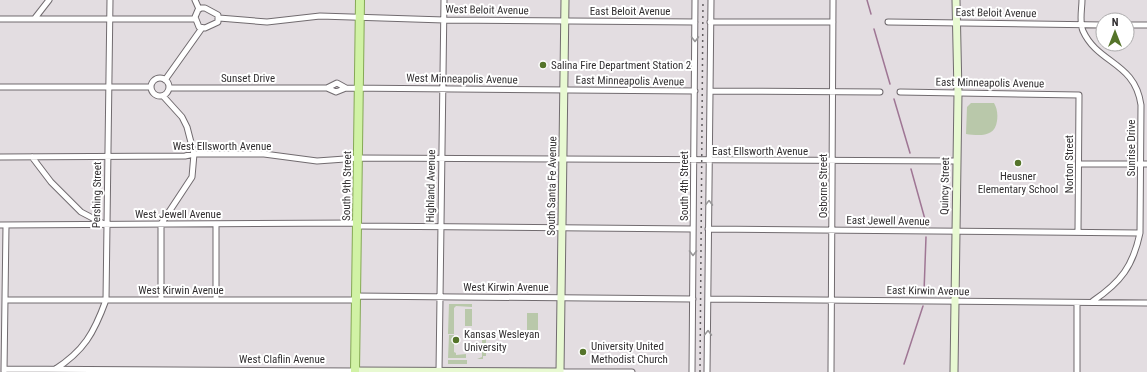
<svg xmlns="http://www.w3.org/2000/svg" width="1147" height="372" viewBox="0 0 1147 372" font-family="'Roboto Condensed',sans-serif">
	<rect width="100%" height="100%" fill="#e3dde1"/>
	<path fill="#b9c8aa" d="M971,103H994C997,108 998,114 997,121C995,137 980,136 966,134L967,107Z
		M449,304H472V307L456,306L454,308V334H448Z
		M465,309H472V326H465Z
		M527,313H538V331H527Z
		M449,335H454V352L456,353V355L466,354V358H448Z
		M477,335H486V356H483V359H477L482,357V336Z
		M448,360H467V364H448Z"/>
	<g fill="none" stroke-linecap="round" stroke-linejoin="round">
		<path stroke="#9f7694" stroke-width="1.5" d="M867,0L871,14
			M874,29L890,84
			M894,99L910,153
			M911,169L926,223
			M924,292L926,237
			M904,364L923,306"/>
		<defs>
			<path id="street" d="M195,0L199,9
				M1082,0C1082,9 1079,22 1083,31C1098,64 1135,62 1141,105L1140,233C1133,266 1121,282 1093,301
				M201,8H205L218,15V22L205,28L199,27L195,17L198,10Z
				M35,18L49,0
				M219,18L267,22L320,16L444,20L695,22
				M0,19H195
				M710,22H833
				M888,22L1103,25
				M1127,25H1147
				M151 87a9 9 0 1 1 18 0a9 9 0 1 1-18 0Z
				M165,80L202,28
				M0,87H150
				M170,88H327L336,92L346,88L695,91
				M327,88L337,83L346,88
				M710,91L880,92
				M900,92L1079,95L1078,232
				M0,157L185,156L194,154H264L317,161L359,158L956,161
				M32,157L51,182L81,212L104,224
				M1080,164H1147
				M0,225L357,223
				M357,226L693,229
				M708,229L1140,233
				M355,296L693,299
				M708,299L1147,303
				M6,300H355
				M161,300V224L192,177L194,154L187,127L182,117L163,96
				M216,300V224
				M1077,303V372
				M4,369L355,371
				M54,370C84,351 94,333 106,300L110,0
				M4,371L6,226
				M439,372L444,0
				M560,372H632
				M692,372L695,0
				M707,372L711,0
				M831,372L833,0"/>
			<path id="secondary" d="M355,371L560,372L565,0
				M954,372L958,93L956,0"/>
			<path id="primary" d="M355,372L360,0"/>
		</defs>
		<use href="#street" stroke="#716b6f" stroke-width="7"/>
		<use href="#secondary" stroke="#716b6f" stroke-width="9"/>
		<use href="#primary" stroke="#85a955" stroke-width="10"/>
		<use href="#street" stroke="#fff" stroke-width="5"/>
		<use href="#secondary" stroke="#e8f9d2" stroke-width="7"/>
		<use href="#primary" stroke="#d1f2a5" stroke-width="8"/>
		<path stroke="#615d60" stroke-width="1.5" stroke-dasharray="2 4" stroke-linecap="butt" d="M700,372L703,0"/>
	</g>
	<defs><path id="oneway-chevron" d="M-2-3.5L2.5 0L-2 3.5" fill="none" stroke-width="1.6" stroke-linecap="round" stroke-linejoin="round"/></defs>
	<g stroke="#989798">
		<use href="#oneway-chevron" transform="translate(695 39) rotate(90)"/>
		<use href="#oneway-chevron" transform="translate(709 203) rotate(-89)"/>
		<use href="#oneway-chevron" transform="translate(693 253) rotate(90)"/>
		<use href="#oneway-chevron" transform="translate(708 333) rotate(-89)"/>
	</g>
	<g fill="#55742a" stroke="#fff" stroke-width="1.5">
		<circle cx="543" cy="65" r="4"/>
		<circle cx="1018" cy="163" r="4"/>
		<circle cx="456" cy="340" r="4"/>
		<circle cx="583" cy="352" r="4"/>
	</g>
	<g text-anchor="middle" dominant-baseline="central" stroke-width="4" stroke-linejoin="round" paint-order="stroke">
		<g font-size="11" fill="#322f31" stroke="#fff">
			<text transform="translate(487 10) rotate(1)">West Beloit Avenue</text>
			<text x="630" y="11">East Beloit Avenue</text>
			<text transform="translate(996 13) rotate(1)">East Beloit Avenue</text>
			<text x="248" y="78">Sunset Drive</text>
			<text transform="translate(462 79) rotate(1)">West Minneapolis Avenue</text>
			<text transform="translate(630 81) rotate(1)">East Minneapolis Avenue</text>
			<text transform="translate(990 83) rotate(1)">East Minneapolis Avenue</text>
			<text x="222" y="146">West Ellsworth Avenue</text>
			<text transform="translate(1131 148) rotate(-90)">Sunrise Drive</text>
			<text x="760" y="151">East Ellsworth Avenue</text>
			<text transform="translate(1069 164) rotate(-90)">Norton Street</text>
			<text transform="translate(347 186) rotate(-89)">South 9th Street</text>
			<text transform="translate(431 186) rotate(-89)">Highland Avenue</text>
			<text transform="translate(552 186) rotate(-89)">South Santa Fe Avenue</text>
			<text transform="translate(684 186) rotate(-90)">South 4th Street</text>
			<text transform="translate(823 186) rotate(-90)">Osborne Street</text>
			<text transform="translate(945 186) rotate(-89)">Quincy Street</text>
			<text transform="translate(97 195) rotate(-89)">Pershing Street</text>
			<text x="178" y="214">West Jewell Avenue</text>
			<text transform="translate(888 221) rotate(1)">East Jewell Avenue</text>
			<text x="506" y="287">West Kirwin Avenue</text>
			<text x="181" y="290">West Kirwin Avenue</text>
			<text transform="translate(928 291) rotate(1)">East Kirwin Avenue</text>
			<text x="282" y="359">West Claflin Avenue</text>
		</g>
		<g font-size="11" fill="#322f31" stroke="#fff" text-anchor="start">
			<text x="551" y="65">Salina Fire Department Station 2</text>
			<text x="1018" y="176" text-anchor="middle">Heusner<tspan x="1018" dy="13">Elementary School</tspan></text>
			<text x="464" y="334">Kansas Wesleyan<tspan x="464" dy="13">University</tspan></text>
			<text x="591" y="346">University United<tspan x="591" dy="13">Methodist Church</tspan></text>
		</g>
	</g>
	<g transform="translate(1115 32)"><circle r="19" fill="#ffffff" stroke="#adacad"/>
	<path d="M0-3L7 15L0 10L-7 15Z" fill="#55742a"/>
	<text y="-6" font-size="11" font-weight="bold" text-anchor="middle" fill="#322f31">N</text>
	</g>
</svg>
